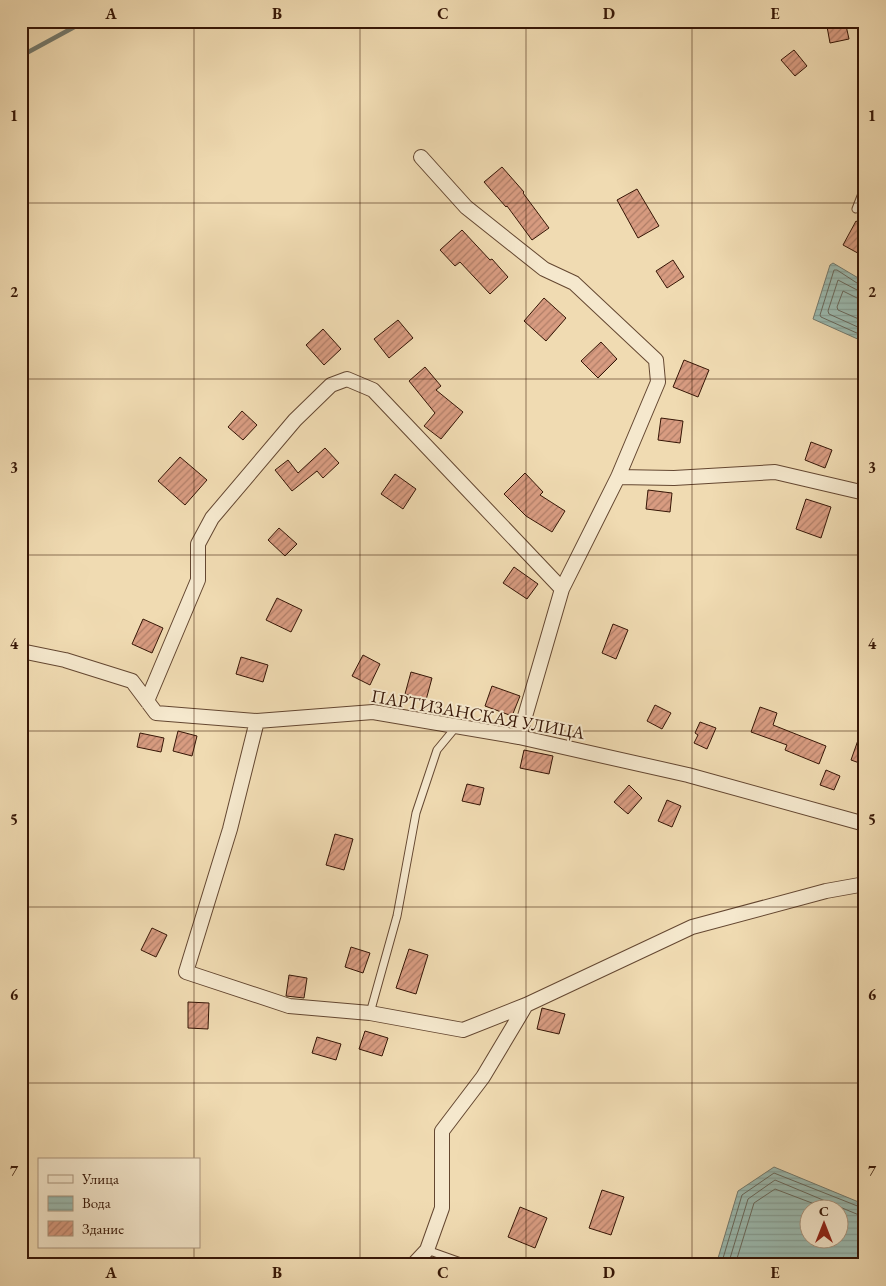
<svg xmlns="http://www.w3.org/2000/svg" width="886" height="1286" viewBox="0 0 886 1286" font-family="'EB Garamond',serif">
	<defs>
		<pattern id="water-rules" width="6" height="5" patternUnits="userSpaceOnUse" patternTransform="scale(1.25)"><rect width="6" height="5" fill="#9bbbb1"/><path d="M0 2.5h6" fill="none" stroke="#86a097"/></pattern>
		<pattern id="building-hatch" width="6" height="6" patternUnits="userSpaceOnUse" patternTransform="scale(1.25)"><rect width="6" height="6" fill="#d89c81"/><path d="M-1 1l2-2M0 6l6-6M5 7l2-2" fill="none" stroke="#b07e68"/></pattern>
	</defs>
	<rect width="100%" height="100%" fill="#f0dbb2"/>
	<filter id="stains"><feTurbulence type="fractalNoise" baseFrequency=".004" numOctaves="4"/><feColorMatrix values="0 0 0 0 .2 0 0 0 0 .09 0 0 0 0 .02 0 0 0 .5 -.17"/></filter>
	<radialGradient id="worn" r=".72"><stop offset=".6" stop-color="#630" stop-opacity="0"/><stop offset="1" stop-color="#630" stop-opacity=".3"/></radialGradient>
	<path fill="url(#water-rules)" stroke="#73796d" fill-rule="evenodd" d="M833,263L865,282V334L862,341L813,319L830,265Z
		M774,1167L861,1203L865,1207V1265H716L738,1191ZM808,1208H838V1238H808Z"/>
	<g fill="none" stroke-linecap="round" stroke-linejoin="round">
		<path stroke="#68685c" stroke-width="1" d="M865,286L860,285L837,270H834L820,315L821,317L859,334H865
			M865,292L859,291L838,280L828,311L829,314L860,328H865
			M865,299L857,298L843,291L837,307L838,310L861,320H865
			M721,1265L742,1195L774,1173L865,1209
			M728,1265L748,1199L775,1180L859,1215L865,1216
			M735,1265L754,1203L775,1189L825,1208"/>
		<path stroke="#73796d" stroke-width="4.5" d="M21,56L78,25L81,21"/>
	</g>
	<path fill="url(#building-hatch)" stroke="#361606" d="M826,21H845L849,39L830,43Z
		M794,50L807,66L795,76L781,60Z
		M502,167L524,192L523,193L549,228L532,240L507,206L506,207L484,182Z
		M637,189L659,226L638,238L617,200Z
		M856,221L865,226V257L843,245Z
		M462,230L490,260L492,259L508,277L490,294L460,262L455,266L440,250Z
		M673,260L684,277L667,288L656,271Z
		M544,298L566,318L546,341L524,321Z
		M398,320L413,338L389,358L374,339Z
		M323,329L341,349L324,365L306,345Z
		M601,342L617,359L598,378L581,361Z
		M684,360L709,370L698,397L673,387Z
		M425,367L441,386L436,390L463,412L441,439L424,426L435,413L409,381Z
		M242,411L257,425L243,440L228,427Z
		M661,418L683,421L680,443L658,440Z
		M811,442L832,450L825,468L805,460Z
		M325,448L339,463L323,478L317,471L292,491L275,470L288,460L298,473Z
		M180,457L207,480L185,505L158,481Z
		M525,473L543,492L540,495L565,511L552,532L526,516L504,494Z
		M395,474L416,489L403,509L381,494Z
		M648,490L672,493L670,512L646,509Z
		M806,499L831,507L821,538L796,529Z
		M279,528L297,544L285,556L268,540Z
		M514,567L538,584L527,599L503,583Z
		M277,598L302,610L291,632L266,620Z
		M143,619L163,628L152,653L132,644Z
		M613,624L628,630L616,659L602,653Z
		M363,655L380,664L370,685L352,676Z
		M241,657L268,665L263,682L236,674Z
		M411,672L432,678L426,700L405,694Z
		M492,686L520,696L512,716L485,706Z
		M655,705L671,713L662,729L647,721Z
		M760,707L777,713L773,725L826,746L819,764L785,750L787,745L751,732Z
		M700,722L716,728L707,749L694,743L698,735L695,733Z
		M863,726H865V765L851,760Z
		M178,731L197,736L192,756L173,751Z
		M140,733L164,738L161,752L137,747Z
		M524,750L553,756L549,774L520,768Z
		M826,770L840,776L834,790L820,785Z
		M467,784L484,788L480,805L462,801Z
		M629,785L642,798L628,814L614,802Z
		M667,800L681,806L672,827L658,821Z
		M335,834L353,839L344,870L326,865Z
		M152,928L167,935L156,957L141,950Z
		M351,947L370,953L363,973L345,967Z
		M409,949L428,955L416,994L396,988Z
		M289,975L307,978L304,998L286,996Z
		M188,1002L209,1003L208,1029L188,1028Z
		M542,1008L565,1014L559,1034L537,1029Z
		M365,1031L388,1038L382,1056L359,1049Z
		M317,1037L341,1044L336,1060L312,1053Z
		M602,1190L624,1197L611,1235L589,1228Z
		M520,1207L547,1218L535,1248L508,1237Z"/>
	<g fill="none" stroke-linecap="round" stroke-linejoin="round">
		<defs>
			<path id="service" d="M856,209L865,186
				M370,1013L397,916L416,813L437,750L456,727
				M427,1250L458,1261L463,1265"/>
			<path id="minor" d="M421,157L466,207L544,269L574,283L656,360L658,382L618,477L562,589L519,737
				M618,477L674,478L775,472L865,493
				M21,651L65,660L132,681L156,713L257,721L373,712L519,737L688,775L865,824
				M147,701L198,580V544L212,518L295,420L331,385L347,379L373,390L562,589
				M257,721L230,829L186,972L289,1006L370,1013L463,1030L526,1005L692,927L826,891L865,884
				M413,1265L427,1250L442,1208V1131L483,1077L526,1005"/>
		</defs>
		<use href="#service" stroke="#644731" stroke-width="9"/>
		<use href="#minor" stroke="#644731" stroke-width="16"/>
		<use href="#service" stroke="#f5e8cd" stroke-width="7"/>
		<use href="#minor" stroke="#f5e8cd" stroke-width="14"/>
	</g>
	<path fill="none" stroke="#361606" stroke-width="1" stroke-opacity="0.55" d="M194,21V1160M360,21V1265M526,21V1265M692,21V1265M21,203H865M21,379H865M21,555H865M21,731H865M21,907H865M21,1083H865M194,1247V1265"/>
	<g text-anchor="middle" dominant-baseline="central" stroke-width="4" stroke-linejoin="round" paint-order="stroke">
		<g font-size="18" fill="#361606" stroke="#f5e8cd">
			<text transform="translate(478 714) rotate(10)">ПАРТИЗАНСКАЯ УЛИЦА</text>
		</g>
	</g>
	<rect width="886" height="1286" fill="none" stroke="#f0dbb2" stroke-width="55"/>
	<rect x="38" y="1158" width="162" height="90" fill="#f5e8cd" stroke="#a9947d"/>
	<rect x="48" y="1175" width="25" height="8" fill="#f5e8cd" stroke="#a9947d"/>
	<text x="82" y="1184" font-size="15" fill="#361606">Улица</text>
	<rect x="48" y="1196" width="25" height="15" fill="url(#water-rules)" stroke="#a9947d"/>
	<text x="82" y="1208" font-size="15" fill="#361606">Вода</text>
	<rect x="48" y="1221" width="25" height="15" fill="url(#building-hatch)" stroke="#a9947d"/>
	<text x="82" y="1234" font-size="15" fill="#361606">Здание</text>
	<g transform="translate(824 1224)"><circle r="24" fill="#f5e8cd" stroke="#a9947d"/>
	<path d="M0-4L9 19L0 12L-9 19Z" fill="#8f2418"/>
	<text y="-8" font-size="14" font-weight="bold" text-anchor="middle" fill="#361606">С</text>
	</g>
	<rect x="28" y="28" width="830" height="1230" fill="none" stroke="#361606" stroke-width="2"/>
	<g font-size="16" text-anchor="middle" font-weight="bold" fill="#361606">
		<text x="111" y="19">A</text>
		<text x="277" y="19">B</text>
		<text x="443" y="19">C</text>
		<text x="609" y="19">D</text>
		<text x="775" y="19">E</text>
		<text x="14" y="121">1</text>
		<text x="872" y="121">1</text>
		<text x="14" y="297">2</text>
		<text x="872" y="297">2</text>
		<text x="14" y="473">3</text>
		<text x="872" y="473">3</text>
		<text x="14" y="649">4</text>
		<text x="872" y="649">4</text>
		<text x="14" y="825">5</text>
		<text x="872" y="825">5</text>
		<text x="14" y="1000">6</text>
		<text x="872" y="1000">6</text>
		<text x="14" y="1176">7</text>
		<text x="872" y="1176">7</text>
		<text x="111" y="1278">A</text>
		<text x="277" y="1278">B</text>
		<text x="443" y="1278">C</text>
		<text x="609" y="1278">D</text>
		<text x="775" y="1278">E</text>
	</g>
	<rect width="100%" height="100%" filter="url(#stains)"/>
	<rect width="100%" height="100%" fill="url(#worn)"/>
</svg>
